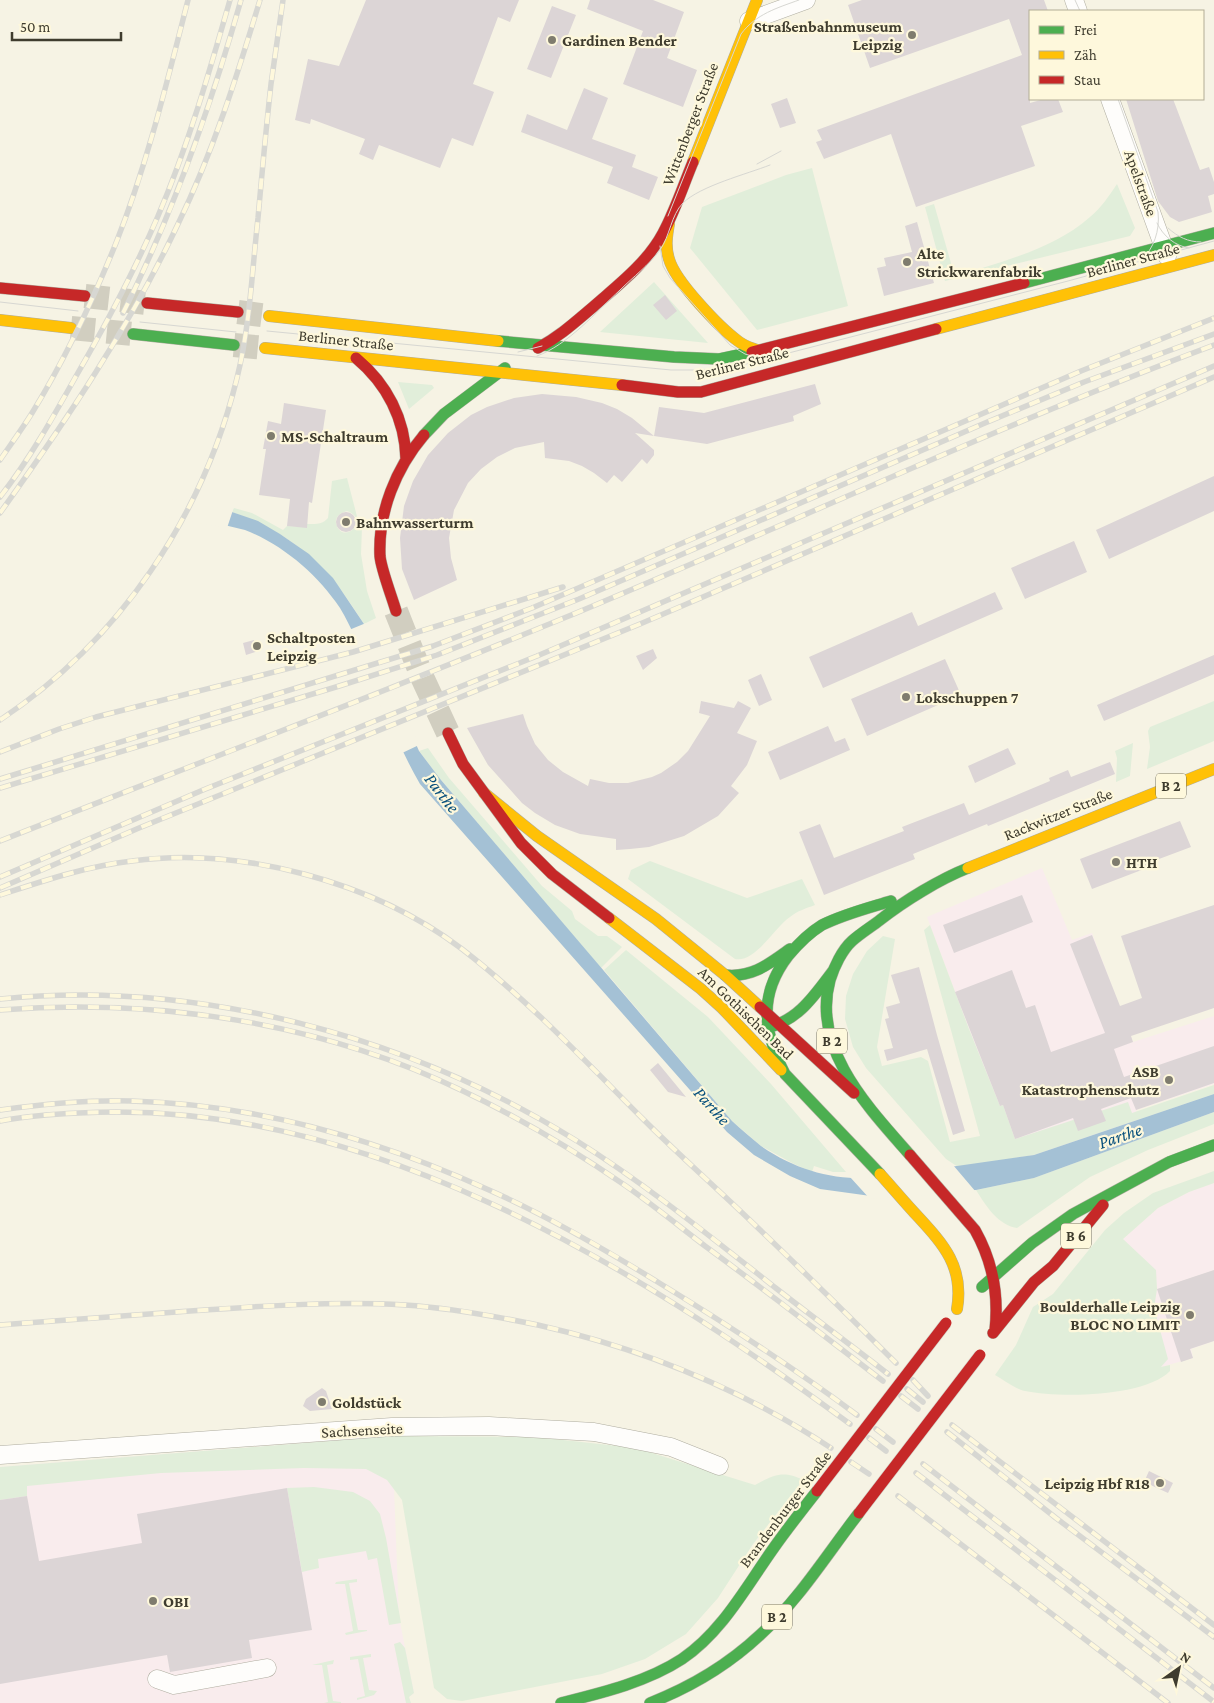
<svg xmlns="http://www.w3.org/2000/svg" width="1214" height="1703" viewBox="0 0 1214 1703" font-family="'Crimson Pro',serif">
	<rect width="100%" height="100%" fill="#f6f3e4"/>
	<path fill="#f9eced" d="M1042,868L1072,940L1092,933L1133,1042L1214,1016V1084L1136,1110L1140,1120L1034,1155L1022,1157L1003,1105L1000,1106L969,1029L927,917Z
		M1214,1183V1341L1191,1349L1193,1358L1161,1367L1123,1239L1158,1208L1189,1192Z
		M392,1436L399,1617L414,1693L409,1697L411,1703H0V1467Z"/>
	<path fill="#e1eeda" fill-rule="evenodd" d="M812,168L848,306L757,330L690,248L702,207L786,175Z
		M1117,184L1135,228L1130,236L945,281L925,207L934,204L955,277C1001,261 1053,250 1090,217C1101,208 1109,196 1117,184Z
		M654,282L708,343L600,332Z
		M398,382L432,385L434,388L409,409Z
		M347,478L359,524L362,527L361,554L367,591L376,618L364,624C328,566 297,536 232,512L234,508L252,513L283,530L287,526L307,527V524C316,524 322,525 328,518L332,481ZM347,511C371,520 344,544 337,526C333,518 340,513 347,511Z
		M1214,701V741L1147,769L1150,747L1148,731L1150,727Z
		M1133,743L1130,776L1116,782L1117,758L1115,751Z
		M428,748L449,778L542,886L572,911L575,919L598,936H607L622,947L601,968L441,780L419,751Z
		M650,861L747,898L802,879L815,905C807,908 797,911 790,917C775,927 755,963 735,959L628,879L631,870Z
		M930,925L969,1029L1000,1106L1003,1105L1015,1139L1128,1102L1132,1113L1214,1085V1094L1034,1155L958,1167L946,1159L866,1068L853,1047L845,1019L846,996L853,974L867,951L883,936L895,939L877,1047L882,1066L921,1057L928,1061L950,1142L980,1136L929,950L924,930Z
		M626,950L708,1017L771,1084L846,1172H833L814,1166L812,1172L794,1164L761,1146L732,1121L604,970Z
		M1214,1112V1124L1148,1150L1090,1177L1017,1228C998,1225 986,1206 976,1190L1034,1178Z
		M1214,1171V1183L1189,1192L1158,1208L1123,1239L1156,1270L1157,1289L1154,1308L1168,1359L1161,1367L1170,1365V1371C1145,1397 1060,1398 1025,1391C1015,1389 1004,1380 995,1375L1016,1345L1033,1307L1053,1294L1105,1230L1124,1213L1153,1193Z
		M392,1436L536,1437L636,1448L755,1485C774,1475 783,1470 803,1480L753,1544L718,1598L686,1634L645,1659L602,1674L462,1701L447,1699L434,1688L402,1500L387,1480L366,1469L304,1468L161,1473L27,1486V1496L0,1500V1467Z
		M314,1487L353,1492L370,1501L380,1514L386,1538L401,1623L389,1625L377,1558L368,1560L366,1551L318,1559L319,1568L302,1572L287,1488Z
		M357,1579V1582L349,1583L358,1630H367V1631L346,1635L345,1633L353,1631L345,1584H335L336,1582Z
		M400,1642L405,1648L414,1693L409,1697L411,1703H406L394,1644Z
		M371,1654V1657L363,1658L369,1690L377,1691L374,1695L357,1700V1698L365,1696L358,1659L350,1660V1657Z
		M334,1660L333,1664L327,1665L333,1701L341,1702V1703H324L328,1702L322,1665H312Z"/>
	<path fill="#a4c1d5" d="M0,471L232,512L258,521L280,534L309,554L333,578L364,624L419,751L441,780L732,1121C741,1129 751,1138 761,1146C796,1170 832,1180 873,1178L1034,1155L1214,1094V1112L1034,1178L976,1190L878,1197L820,1189L790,1176L754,1155L727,1132L420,784C399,748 385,709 369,670C360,649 352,628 340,608C317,574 283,545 245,530Z"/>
	<path fill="#f6f3e4" d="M0,468L89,484L233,510L227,528L0,487Z
		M366,623L419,745L400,754L349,630Z
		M953,1165L976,1192L870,1199L850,1177L873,1176Z"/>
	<path fill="#dcd5d6" d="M366,0H519L510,22L498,17L473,84L494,92L473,146L452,138L440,168L379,145L373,160L359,154L365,139L311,119L310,124L295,120L308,59L339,66Z
		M590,0H653L684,12L667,58L697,70L683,107L623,84L643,31L587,9Z
		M862,0H1044L1048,11H1030V103L1044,99H1058L1063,112L1021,126L1035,166L916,207L891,134L824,159L816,142L822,140L817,130L1022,55L1009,19L870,68L848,5Z
		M552,6L576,15L551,78L527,69Z
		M584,88L608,98L592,139L636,155L632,167L658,177L649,200L607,183L613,167L521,132L527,114L567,130Z
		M787,98L796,123L780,128L771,104Z
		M1126,99H1173L1200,170L1209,167L1214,182V194L1208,196L1212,212L1179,222L1170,217L1158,201Z
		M917,222L934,283L884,296L877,268L886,266L884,258L912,252L905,226Z
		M665,295L677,311L666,320L653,305Z
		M815,384L821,404L793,416L794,421L707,444L654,436L659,407L704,413Z
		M542,394L576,397L602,403L617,409L632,418L654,436L635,433L654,450V455L647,464L642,459L622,482L614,475L607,483L594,473L582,466L569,461L545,458L544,442L515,448L497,457L481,469L468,483L454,510L449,538L451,558L457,580L414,600L402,569L400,538L404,506L413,481L428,455L448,433L471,415L487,407L514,398Z
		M284,403L326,410L312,503L309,502L307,528L287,526L290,499L259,495L266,449H263L268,421L281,424Z
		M1214,476V511L1109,559L1096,530Z
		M336 522a10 10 0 1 1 20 0a10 10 0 1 1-20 0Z
		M1074,541L1087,572L1025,599L1011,568Z
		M995,592L1003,609L823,688L809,657L912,612L918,626Z
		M254,640L258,651L246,655L243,643Z
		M653,649L657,658L643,670L636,656Z
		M1214,655V674L1104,721L1097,705Z
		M945,659L961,695L867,736L851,699Z
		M761,674L772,700L759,706L748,680Z
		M701,701L734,708L738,701L751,708L737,733L757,741L747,765L731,786L739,793L718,816L684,836L649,847L630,849L616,850V839L580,834L555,825L535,813L522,803L488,765L467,728L523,714L527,726L535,744L548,760L563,772L588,786L590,779L609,783H628L652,777L661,773L677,762L688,751L710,716L699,713Z
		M828,726L835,742L845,738L850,750L780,780L768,752Z
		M1008,748L1016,764L975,783L968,766Z
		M1110,762L1115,774L988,826L987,824L913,854L915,859L824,895L799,832L820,824L834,858L904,831L902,827L964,803L969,815L1050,781L1049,778L1068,770L1071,777Z
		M1180,821L1191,847L1151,862L1152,866L1092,889L1080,859Z
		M1022,895L1033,922L954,953L943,925Z
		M1214,905V1008L1131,1036L1133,1042L1114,1049L1124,1077L1214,1046V1083L1136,1110L1131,1098L1101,1109L1106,1121L1078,1131L1073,1118L1015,1139L1003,1105L1000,1106L955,992L1012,970L1026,1008L1035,1005L1051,1052L1105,1033L1070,944L1092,935L1120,1006L1142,998L1121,936Z
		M919,967L937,1035L965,1131L953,1135L927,1049L887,1061L884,1050L893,1048L885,1019L889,1018L886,1007L900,1003L891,975Z
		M658,1063L686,1097L668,1092L650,1070Z
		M1214,1270V1341L1190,1349L1193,1358L1181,1362L1157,1289Z
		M322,1388L326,1391L332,1409L310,1411L303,1406L306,1399Z
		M1149,1471L1173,1483L1168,1493L1144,1482Z
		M287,1488L312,1630L249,1640L252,1658L170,1672L167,1655L0,1684V1500L27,1496L39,1561L142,1543L137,1514Z"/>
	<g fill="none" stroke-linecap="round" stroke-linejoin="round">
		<path stroke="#d1cec0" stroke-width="24" stroke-dasharray="24 12" stroke-linecap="butt" d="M85,296L147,303
			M238,312L269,316
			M71,328L133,334
			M234,345L265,348
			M396,611L423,679L448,733"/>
		<defs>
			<path id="street" d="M1074,0L1078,11
				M749,21L806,0
				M1110,99L1167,256
				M0,1455L392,1427L489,1426L594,1432L671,1447L719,1466
				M157,1679L174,1685L267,1668"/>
			<path id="fast" d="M1024,283L1214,233
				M133,334L234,345
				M498,341L674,357L719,359L752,352
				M424,435L444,414L505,368
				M725,975C752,978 769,964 790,949
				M766,1028C798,1021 814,996 833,971
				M910,1155C869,1108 811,1049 830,980C834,967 842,950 852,941C861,933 871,927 880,920C904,901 940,879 968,868
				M880,1174L785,1074C763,1032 758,995 788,956C798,944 809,933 822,925C844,914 868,908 891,901
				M982,1287L1032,1243L1073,1214L1169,1162L1214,1145
				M561,1703C601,1693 647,1682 682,1659C722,1632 746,1587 773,1549C787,1529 802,1510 817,1491
				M650,1703C691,1687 728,1665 760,1635C799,1600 827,1554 859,1513"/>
			<path id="slow" d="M693,162L757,0
				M669,224C667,235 665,247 669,259C675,281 719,327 738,341C744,346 752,348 759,351
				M269,316L498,341
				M0,320L71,328
				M936,329L1214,255
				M265,348L622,385
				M484,793L537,836L656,919L725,975L760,1007
				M968,868L1214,769
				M609,918L701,989L722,1008L781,1070
				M880,1174C890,1185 900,1197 911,1209C939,1240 965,1263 957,1309"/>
			<path id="jam" d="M0,288L85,296
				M147,303L238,312
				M538,348C560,336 574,323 593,307C618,285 647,263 663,233C675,211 683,186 693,162
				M752,352L1024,283
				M356,358C387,384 405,419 406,459
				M622,385L678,392H701L936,329
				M396,611C392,597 381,569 380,556C378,512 396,468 424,435
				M448,733L463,764L521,843L552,874L609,918
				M760,1007L854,1093
				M910,1155L975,1230C993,1262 999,1294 995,1330
				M993,1333L1034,1282L1053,1266L1103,1205"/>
		</defs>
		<use href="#street" stroke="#afada0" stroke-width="19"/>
		<use href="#fast" stroke="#afada0" stroke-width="12"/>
		<use href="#slow" stroke="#afada0" stroke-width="12"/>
		<use href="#jam" stroke="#afada0" stroke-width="12"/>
		<use href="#street" stroke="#fefdfb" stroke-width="18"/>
		<use href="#fast" stroke="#4caf50" stroke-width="11"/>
		<use href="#slow" stroke="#ffc107" stroke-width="11"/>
		<use href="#jam" stroke="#c62828" stroke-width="11"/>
		<path stroke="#d7d7d2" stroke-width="1" d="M1075,0L1080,11
			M1118,99L1158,212C1160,231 1154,248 1141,261
			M757,164L781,151
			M668,216L741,34C756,14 777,8 799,0
			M1157,223C1163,236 1175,246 1189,248
			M1168,228C1178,237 1188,242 1201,242
			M660,246L663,266L670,278L730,345L745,354L763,359
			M0,302L78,311
			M140,322L236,332
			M267,331L671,370H710L746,364L1068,281L1214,241
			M518,352L542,346
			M537,356C568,345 596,312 620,290C633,277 649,265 660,250C670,236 671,215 683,203C700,186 747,174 770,165"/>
		<defs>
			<path id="rail" d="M123,313C174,211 210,109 241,0
				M0,460C11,444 22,429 32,413C64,361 93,300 116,243C147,165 167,82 188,0
				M0,497C29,460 52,419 75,378C105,326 134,272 158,216C188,146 209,73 230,0
				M0,513C66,421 130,326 178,224C213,152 237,76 260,0
				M0,720C119,641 203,517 237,378C250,326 252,271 258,218C262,173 266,129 271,84C275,56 279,28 283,0
				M0,752L59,729L96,717L353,652L563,587
				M0,779L433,646L532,608L1081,371L1214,318
				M0,788L336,687L437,655L579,599L985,423L1084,382L1214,334
				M0,841C188,767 377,695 564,618C781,528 994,427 1214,345
				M0,877L203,790L537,656L1214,366
				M0,888L139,828L640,624L1214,377
				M0,895C43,881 87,866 132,861C241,846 374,882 462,949C528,1000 586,1062 645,1121C681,1157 719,1190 756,1226C803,1271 850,1317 896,1363
				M0,999C197,979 409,1036 577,1141C647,1185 712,1238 777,1289C814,1318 851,1345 888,1374
				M0,1010C157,998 320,1022 463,1091C520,1118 575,1151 626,1186C653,1205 679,1226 705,1246C765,1290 824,1336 883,1381
				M0,1110C44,1104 87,1100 131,1101C254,1104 377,1139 489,1190C548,1216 606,1250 661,1284C728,1325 794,1368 857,1415
				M0,1121C26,1116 53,1114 79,1113C361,1097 631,1263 850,1424
				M0,1325C63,1320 126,1316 190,1311C261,1306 334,1301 405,1305C450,1308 494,1316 538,1325C644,1349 740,1388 831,1448
				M913,1380L928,1396
				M907,1389L923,1402
				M901,1396L918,1409
				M952,1425L1214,1625
				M876,1429L893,1442
				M947,1432L1056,1518L1214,1637
				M869,1438L886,1451
				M851,1462L869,1474
				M923,1464L1214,1688
				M916,1473L1214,1702
				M898,1496L1168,1703"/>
		</defs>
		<use href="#rail" stroke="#d7d7d2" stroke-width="5.5"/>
		<use href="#rail" stroke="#fef8dc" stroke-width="4" stroke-dasharray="11" stroke-linecap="butt"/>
		<defs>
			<path id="jam-bridge" d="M817,1491L946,1323
				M859,1513L980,1355"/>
		</defs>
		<use href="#jam-bridge" stroke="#d2d0c8" stroke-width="12" stroke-linecap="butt"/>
		<use href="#jam-bridge" stroke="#c62828" stroke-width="11"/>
	</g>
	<g fill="#7f7c6e" stroke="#fef8dc" stroke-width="2">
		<circle cx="912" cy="35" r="5"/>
		<circle cx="552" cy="40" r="5"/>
		<circle cx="907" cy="262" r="5"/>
		<circle cx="271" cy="436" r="5"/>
		<circle cx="346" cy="522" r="5"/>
		<circle cx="257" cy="646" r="5"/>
		<circle cx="906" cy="697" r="5"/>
		<circle cx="1116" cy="862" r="5"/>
		<circle cx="1169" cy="1080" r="5"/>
		<circle cx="1190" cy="1315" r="5"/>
		<circle cx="322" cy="1402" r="5"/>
		<circle cx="1160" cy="1483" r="5"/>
		<circle cx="153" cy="1601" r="5"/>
	</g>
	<g text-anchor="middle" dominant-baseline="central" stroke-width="4.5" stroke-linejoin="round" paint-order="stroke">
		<g fill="#fef8dc" stroke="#787462" stroke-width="1">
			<rect x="1156" y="773.5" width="30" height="25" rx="4"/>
			<rect x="817" y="1028.5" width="30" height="25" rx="4"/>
			<rect x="1061" y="1223.5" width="30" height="25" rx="4"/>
			<rect x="762" y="1604.5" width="30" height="25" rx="4"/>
		</g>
		<g font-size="15" font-weight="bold" fill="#3f3c2e">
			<text x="1171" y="786">B 2</text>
			<text x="832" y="1041">B 2</text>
			<text x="1076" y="1236">B 6</text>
			<text x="777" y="1617">B 2</text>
		</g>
		<g font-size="16" font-weight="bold" fill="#3f3c2e" stroke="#fef8dc" text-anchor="start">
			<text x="902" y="26" text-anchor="end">Straßenbahnmuseum<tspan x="902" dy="18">Leipzig</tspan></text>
			<text x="562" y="40">Gardinen Bender</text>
			<text x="917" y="253">Alte<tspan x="917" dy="18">Strickwarenfabrik</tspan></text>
			<text x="281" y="436">MS-Schaltraum</text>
			<text x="356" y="522">Bahnwasserturm</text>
			<text x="267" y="637">Schaltposten<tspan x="267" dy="18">Leipzig</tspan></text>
			<text x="916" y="697">Lokschuppen 7</text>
			<text x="1126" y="862">HTH</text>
			<text x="1159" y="1071" text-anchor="end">ASB<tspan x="1159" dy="18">Katastrophenschutz</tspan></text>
			<text x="1180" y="1306" text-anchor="end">Boulderhalle Leipzig<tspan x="1180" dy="18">BLOC NO LIMIT</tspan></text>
			<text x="332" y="1402">Goldstück</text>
			<text x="1150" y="1483" text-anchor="end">Leipzig Hbf R18</text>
			<text x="163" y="1601">OBI</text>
		</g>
		<g font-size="16" fill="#3f3c2e" stroke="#fef8dc">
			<text transform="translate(690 124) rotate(-69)">Wittenberger Straße</text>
			<text transform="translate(1141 183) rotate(70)">Apelstraße</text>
			<text transform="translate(1133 260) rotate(-15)">Berliner Straße</text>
			<text transform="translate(346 340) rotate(6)">Berliner Straße</text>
			<text transform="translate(742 363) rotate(-14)">Berliner Straße</text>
			<text transform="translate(1058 814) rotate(-22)">Rackwitzer Straße</text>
			<text transform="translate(746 1013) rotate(44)">Am Gothischen Bad</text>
			<text transform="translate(362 1430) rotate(-3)">Sachsenseite</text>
			<text transform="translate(785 1509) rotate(-53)">Brandenburger Straße</text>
		</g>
		<g font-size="18" font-style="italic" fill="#074f7c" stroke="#fef8dc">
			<text transform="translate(442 793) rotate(52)">Parthe</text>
			<text transform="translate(712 1106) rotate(48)">Parthe</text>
			<text transform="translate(1120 1136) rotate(-19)">Parthe</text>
		</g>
	</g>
	<rect x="1029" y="10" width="175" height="90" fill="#fef8dc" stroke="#b2ad96"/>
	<rect x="1039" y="26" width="25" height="8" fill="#4caf50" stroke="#b2ad96"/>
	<text x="1074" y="35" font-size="15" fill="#3f3c2e">Frei</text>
	<rect x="1039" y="51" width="25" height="8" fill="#ffc107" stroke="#b2ad96"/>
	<text x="1074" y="60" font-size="15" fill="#3f3c2e">Zäh</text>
	<rect x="1039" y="76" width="25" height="8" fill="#c62828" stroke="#b2ad96"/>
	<text x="1074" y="85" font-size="15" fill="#3f3c2e">Stau</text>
	<g transform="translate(1179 1668) rotate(33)" stroke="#fef8dc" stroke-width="4" paint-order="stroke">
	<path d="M0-4L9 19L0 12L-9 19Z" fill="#3f3c2e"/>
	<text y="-8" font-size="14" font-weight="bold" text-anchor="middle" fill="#3f3c2e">N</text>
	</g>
	<path d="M12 32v8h109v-8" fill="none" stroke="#3f3c2e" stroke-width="2.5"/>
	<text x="20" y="32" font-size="15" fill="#3f3c2e" stroke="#fef8dc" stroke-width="4" paint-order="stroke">50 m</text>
</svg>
